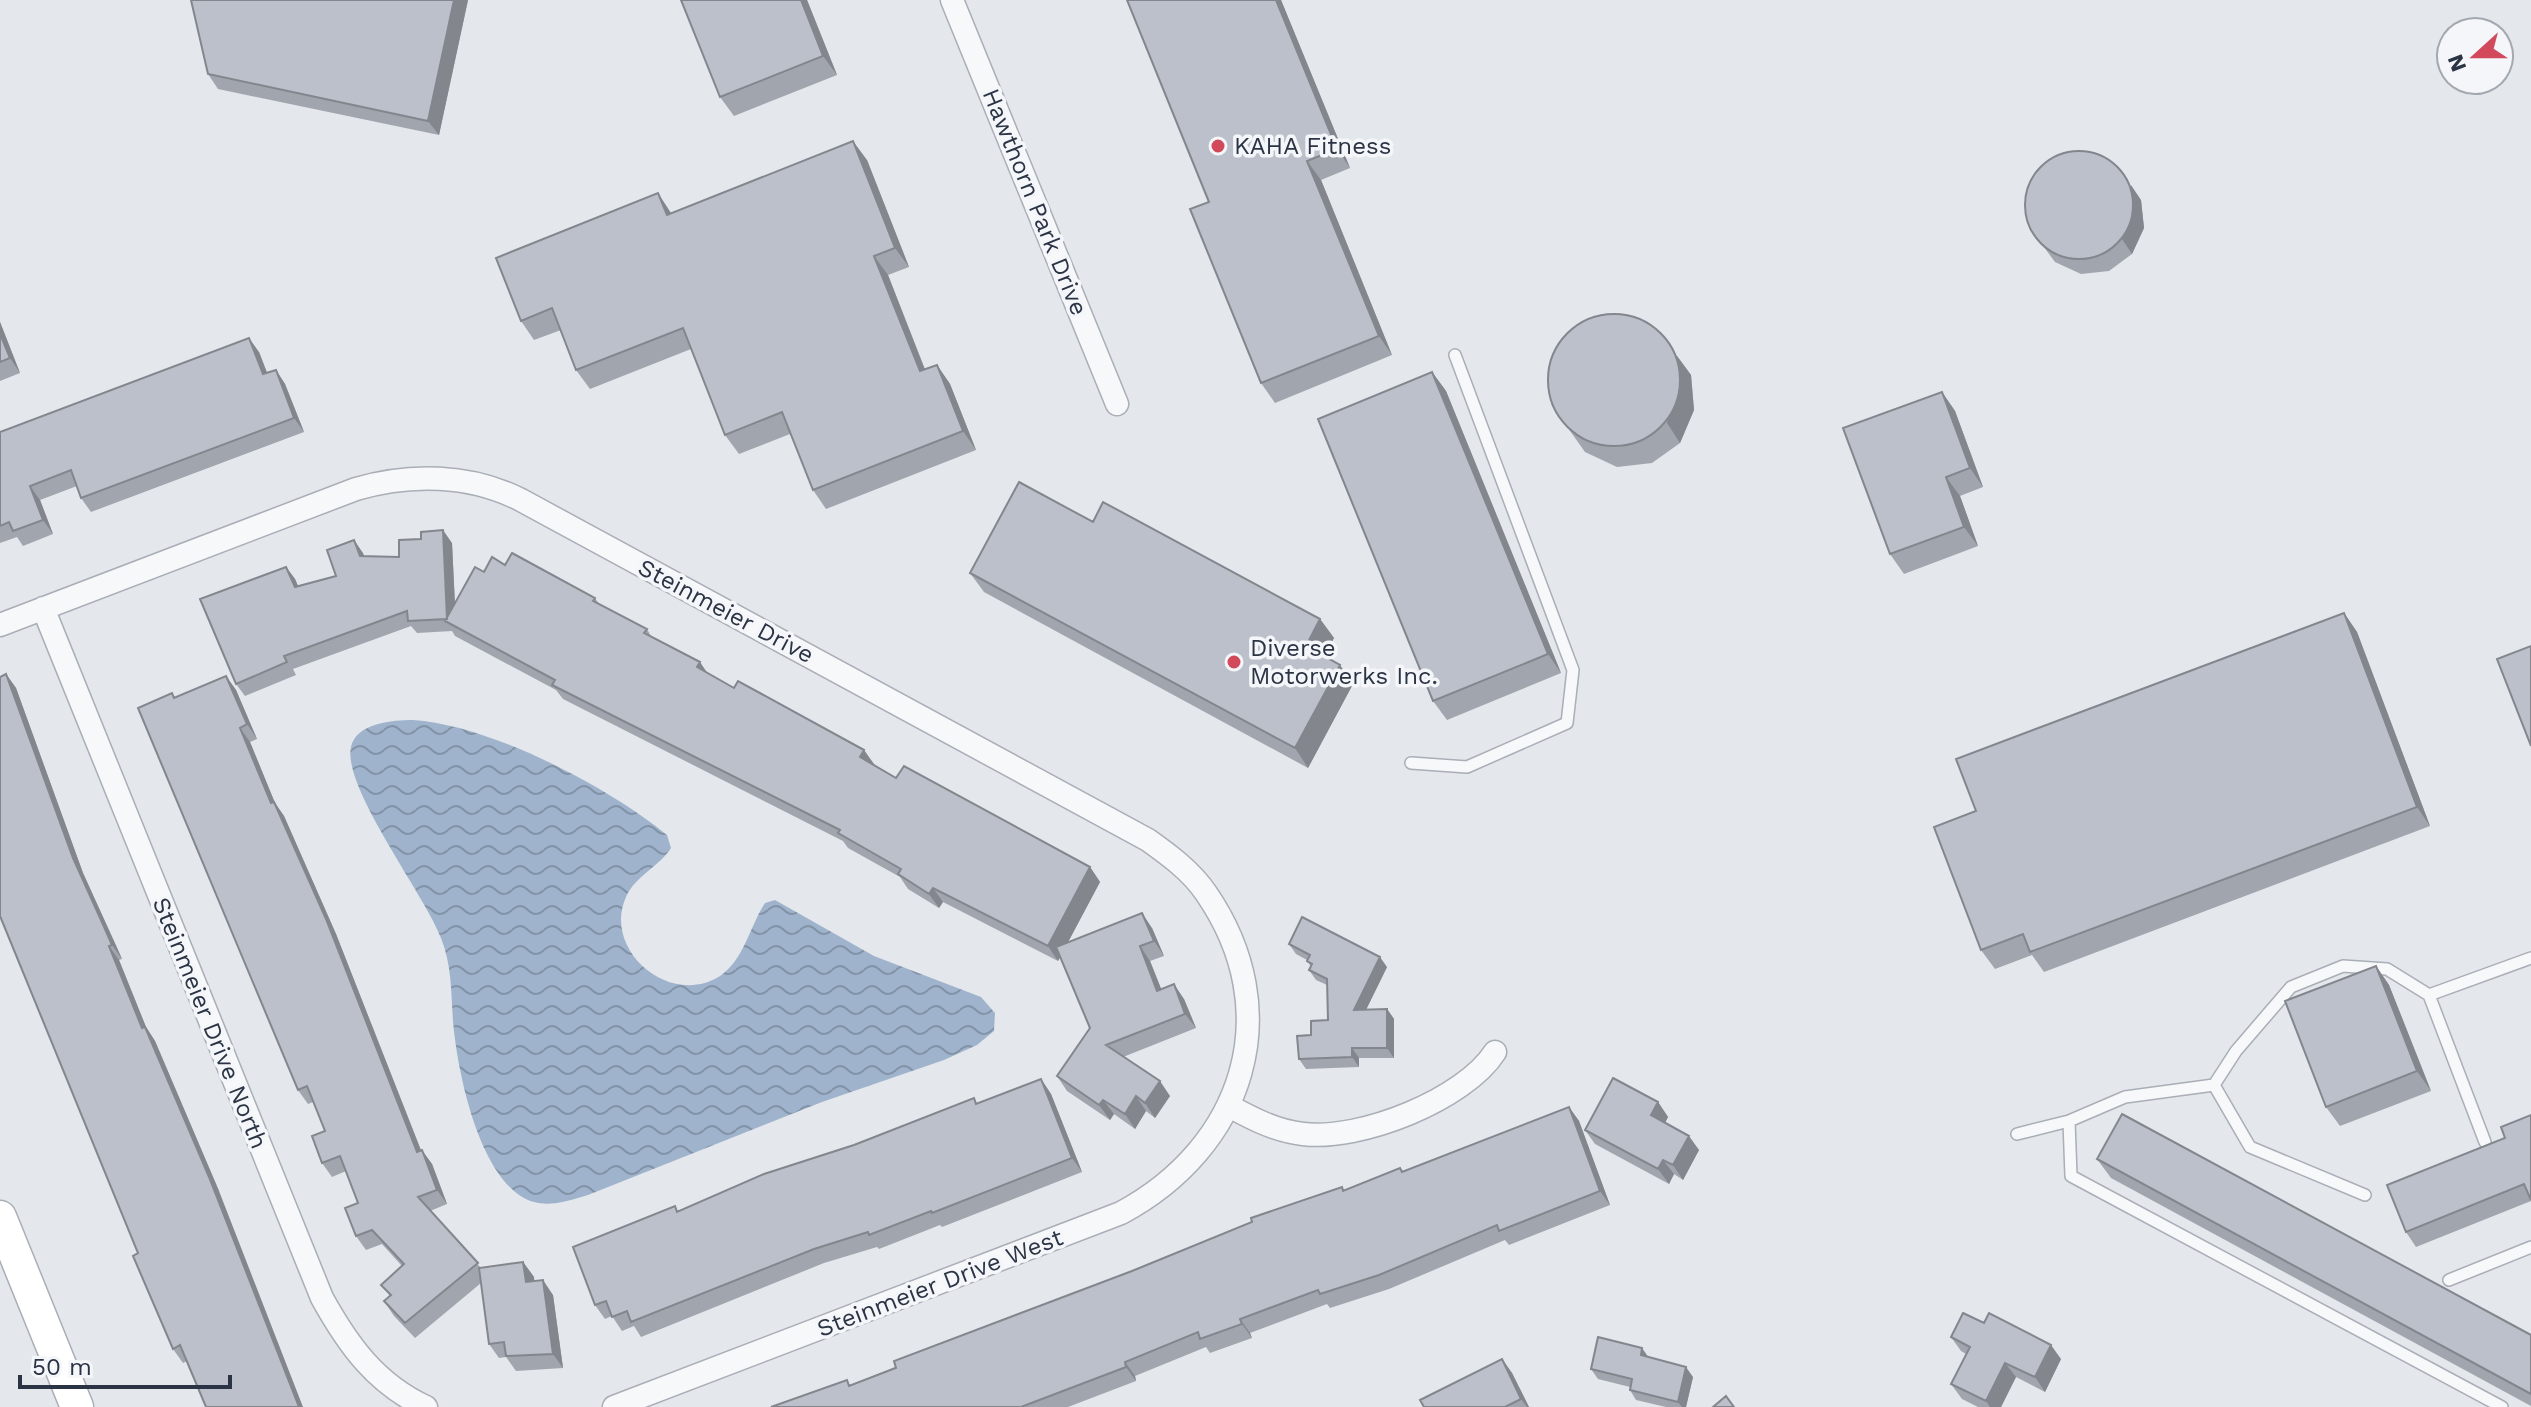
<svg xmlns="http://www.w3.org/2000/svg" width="2531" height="1407" viewBox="0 0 2531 1407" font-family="'Work Sans',sans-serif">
	<defs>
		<pattern id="water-waves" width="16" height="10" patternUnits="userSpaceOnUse" patternTransform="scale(2)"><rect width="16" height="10" fill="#9fb4cc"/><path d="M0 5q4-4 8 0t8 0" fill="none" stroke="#8293a7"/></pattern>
	</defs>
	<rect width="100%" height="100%" fill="#e4e7ec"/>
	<path fill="url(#water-waves)" d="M413,720C490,725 607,786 667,835L671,848C659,867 635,876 626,897C602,950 670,1008 720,976C744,960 750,926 765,903L775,900L874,956L981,997L995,1013L994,1031L977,1045L944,1060L822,1102L588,1195C571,1200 551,1207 534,1202C480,1187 457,1070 453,1021C451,992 452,966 441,938C425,895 342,787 351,747C356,723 393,720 413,720Z"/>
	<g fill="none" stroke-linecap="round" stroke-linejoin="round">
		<defs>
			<path id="lane" d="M1411,763L1467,767L1567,723L1573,670L1455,355
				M2429,995L2485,1142
				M2069,1121L2071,1176L2502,1407
				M2017,1134L2069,1121L2125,1097L2214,1085
				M2365,1195L2250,1147L2214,1085L2236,1051L2291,987L2343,966L2387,969L2429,995L2531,958
				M2449,1280L2531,1247"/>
			<path id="street" d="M952,0L1117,404
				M43,608L322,1298C348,1345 376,1384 426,1407
				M0,625L356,489C410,473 470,474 521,500L1148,840C1169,855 1191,871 1206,893C1288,1012 1244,1147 1121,1213L614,1407
				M1229,1106C1253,1119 1276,1131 1303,1134C1360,1141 1464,1100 1495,1052"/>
			<path id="secondary" d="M0,1217L77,1407"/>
		</defs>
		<use href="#lane" stroke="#a9aeb7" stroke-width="14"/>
		<use href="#street" stroke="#a9aeb7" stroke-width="25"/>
		<use href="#secondary" stroke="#a9aeb7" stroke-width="35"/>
		<use href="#lane" stroke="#f7f8fa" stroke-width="11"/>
		<use href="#street" stroke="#f7f8fa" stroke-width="22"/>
		<use href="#secondary" stroke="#fff" stroke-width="32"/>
	</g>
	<path fill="#a1a5ae" d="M191,0H468L439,135L218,89L208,74Z
		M807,0L837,75L734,116L720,97Z
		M1127,0H1281L1350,168L1321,180L1392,355L1275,403L1261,383L1209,202Z
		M867,160L909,267L888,275L925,369L937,365L950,384L976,450L826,509L813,490L790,434L739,454L725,435L691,349L590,389L576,370L561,330L534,340L521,321Z
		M2141,200L2144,228L2132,254L2109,271L2081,274L2055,262L2038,239Z
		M0,322L20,373L0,381Z
		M259,352L267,373L276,370L285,384L304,432L91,512L81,498L77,486L40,500L53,534L23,546L17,537L0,543V432Z
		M1677,356L1691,375L1694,410L1680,443L1652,463L1617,467L1585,452L1551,404Z
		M1432,372L1446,391L1561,673L1447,720L1433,701Z
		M1942,392L1955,411L1983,487L1960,496L1978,546L1904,574L1890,554Z
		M1093,522L1320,619L1334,638L1324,656L1353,684L1308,768L984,592L970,573Z
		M354,540L364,556L399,557L452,543L455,604L484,572L505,565L595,598L599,604L647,629L652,638L707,672L734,688L864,750L873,765L896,778L1090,867L1100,882L1068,942L1152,928L1164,956L1150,961L1161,989L1184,999L1196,1028L1123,1057L1170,1096L1155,1118L1146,1111L1135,1129L1114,1114L1110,1120L1067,1091L1057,1076L1090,1028L1060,957L1058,961L943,902L939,908L908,889L900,877L848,848L843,841L563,699L556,690L455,636L452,631L417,633L411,626L293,669L296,675L245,696L236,684L286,567L295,579L298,586L336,576Z
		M2344,613L2357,632L2430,826L2044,972L2032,955L1995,969L1981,950L1976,811Z
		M6,674L16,688L83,873L115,943L122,959L119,960L146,1027L155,1041L219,1191L187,1361L183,1363L173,1349Z
		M226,676L236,690L257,739L250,742L275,803L284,816L336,934L421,1150L432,1164L447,1204L430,1211L481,1268L523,1262L534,1277V1281L553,1295L563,1368L516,1371L506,1357L499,1358L489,1344L481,1283L415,1338L394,1316L384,1301L390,1296L381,1285L402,1266L382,1244L366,1250L356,1236L358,1203L346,1171L332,1177L322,1163L325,1131L313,1102L308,1104L298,1090L175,698Z
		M1289,944L1387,967L1366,1010L1387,1009L1394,1019V1058H1359V1067L1306,1069L1299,1059L1311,1035L1328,1020L1327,985L1316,980L1309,970L1311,967L1307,960L1296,954Z
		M2376,966L2389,985L2431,1091L2340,1126L2326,1107Z
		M1041,1079L1051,1094L1082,1172L942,1227L940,1225L879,1249L877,1247L824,1263L641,1337L634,1326L622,1331L612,1316L605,1319L595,1305L675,1206L678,1211L978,1104Z
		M1658,1102L1668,1117L1665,1123L1699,1150L1683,1180L1674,1174L1669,1184L1595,1144L1585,1130Z
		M1569,1107L1579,1121L1610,1205L1509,1245L1505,1240L1389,1289L1330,1308L1327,1304L1250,1333L1252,1338L1210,1353L1206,1347L1135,1376L1136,1381L1068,1407H771L850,1385L1342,1187L1344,1190L1400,1168L1403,1172Z
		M2505,1138L2531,1201L2416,1247L2406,1232Z
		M2097,1159L2531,1335V1406L2111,1178Z
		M1951,1337L2061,1359L2045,1392L2016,1377L2001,1407H1978L1962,1399L1951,1384L1966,1354L1961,1351Z
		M1649,1357L1693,1377L1686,1407H1666L1636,1400L1630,1390V1387L1598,1379L1591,1369Z
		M1502,1359L1512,1373L1529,1407H1424Z"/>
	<path fill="#83868d" d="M454,0H468L439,135L428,121Z
		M801,0H807L837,75L823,56Z
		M1276,0H1281L1350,168L1337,149Z
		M853,141L867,160L909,267L895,248Z
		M1307,161L1321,180L1392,355L1379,336Z
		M2131,185L2141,200L2144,228L2132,254L2122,239Z
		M658,193L671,213L667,215Z
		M874,256L888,275L933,391L920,371Z
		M0,322L20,373L10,358L0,334Z
		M249,338L259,352L273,388L263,374Z
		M1677,356L1691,375L1694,410L1680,443L1667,423Z
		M937,365L950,384L976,450L963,431Z
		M276,370L285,384L304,432L294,418Z
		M1432,372L1446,391L1561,673L1548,654Z
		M1942,392L1955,411L1983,487L1970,468Z
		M1946,477L1960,496L1978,546L1964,527Z
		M30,486L40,500L53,534L43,520Z
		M443,530L452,543L456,627L447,619Z
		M354,540L363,553L369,569L360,556Z
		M286,567L295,579L304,600L295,587Z
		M2344,613L2357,632L2430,826L2417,807Z
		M1320,619L1334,638L1319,666L1306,646Z
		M700,662L710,677L697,667Z
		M1340,665L1353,684L1308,768L1295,748Z
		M6,674L16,688L83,873L122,959L112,945L73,858Z
		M226,676L236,690L257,739L247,724Z
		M240,728L250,742L275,803L284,816L336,934L427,1166L417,1152Z
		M864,750L874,764L870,771L860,757Z
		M1090,867L1100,882L1058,961L1048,946Z
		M933,888L943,902L939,908L929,894Z
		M1142,913L1152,928L1164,956L1154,941Z
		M109,946L119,960L146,1027L155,1041L219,1191L303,1407H299Z
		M1140,946L1150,961L1168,1006L1157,991Z
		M1380,957L1387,967L1361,1020L1354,1010Z
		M2376,966L2389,985L2431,1091L2417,1071Z
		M1174,984L1184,999L1196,1028L1185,1014Z
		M1387,1009L1394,1019V1058L1387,1048Z
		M1352,1048L1359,1058V1067L1352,1057Z
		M1041,1079L1051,1094L1082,1172L1072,1158Z
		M1160,1081L1170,1096L1155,1118L1145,1103Z
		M1136,1096L1146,1111L1135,1129L1125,1114Z
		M1103,1100L1114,1114L1110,1120L1099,1105Z
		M1658,1102L1668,1117L1661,1130L1651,1115Z
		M1569,1107L1579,1121L1610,1205L1600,1191Z
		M1689,1136L1699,1150L1683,1180L1673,1165Z
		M422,1150L432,1164L447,1204L437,1190Z
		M1663,1160L1674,1174L1669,1184L1658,1169Z
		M523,1262L534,1277L536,1296L526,1282Z
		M543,1280L553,1295L563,1368L553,1354Z
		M1240,1319L1250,1333L1252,1338L1242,1324Z
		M2051,1345L2061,1359L2045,1392L2035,1377Z
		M1642,1348L1649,1358L1641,1355Z
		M1502,1359L1512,1373L1529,1407H1527L1521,1399Z
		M1125,1362L1135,1376L1136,1381L1126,1367Z
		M2005,1363L2016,1377L2001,1407H1990L1986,1401Z
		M1686,1367L1693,1377L1686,1407H1682L1678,1402Z"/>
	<path fill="#bbc0ca" stroke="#83868d" stroke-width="2" d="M191,0H454L428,121L208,74Z
		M681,0H801L823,56L720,97Z
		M1127,0H1276L1337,149L1307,161L1379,336L1261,383L1190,209L1209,202Z
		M853,141L895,248L874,256L920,371L937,365L963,431L813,490L782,412L725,435L683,328L576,370L552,308L521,321L496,258L658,193L667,215Z
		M2025 205a54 54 0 1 1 108 0a54 54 0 1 1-108 0Z
		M1548 380a66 66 0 1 1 132 0a66 66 0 1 1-132 0Z
		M0,334L10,358L0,362Z
		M249,338L263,374L276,370L294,418L81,498L71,470L30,486L43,520L13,531L9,522L0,526V432Z
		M1432,372L1548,654L1433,701L1318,419Z
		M1942,392L1970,468L1946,477L1964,527L1890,554L1843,428Z
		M1019,482L1093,522L1103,502L1320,619L1306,646L1340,665L1295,748L970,573Z
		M443,530L447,619L408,621L407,611L284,656L287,662L236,684L200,599L286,567L295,587L336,576L327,550L354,540L360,556L399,557V540L421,539V532Z
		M512,553L595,598L593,601L647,629L644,633L700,662L697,667L734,688L738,681L864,750L860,757L896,778L904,766L1090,867L1048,946L933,888L929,894L898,874L901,869L838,833L840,830L552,685L555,680L445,621L475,567L484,572L492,557L505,565Z
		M2344,613L2417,807L2030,952L2023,934L1981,950L1934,827L1976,811L1956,759Z
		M2531,646V746L2497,659Z
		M6,674L73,858L105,929L112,945L109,946L142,1028L145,1027L209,1177L299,1407H206L180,1345L173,1349L133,1256L138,1253L0,916V677Z
		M226,676L247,724L240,728L271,803L274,802L326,919L417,1152L422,1150L437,1190L418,1197L478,1263L405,1323L384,1301L391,1295L381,1285L404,1264L372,1230L356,1236L345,1208L358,1203L340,1156L322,1163L312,1136L325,1131L307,1086L298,1090L138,708L172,693L174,698Z
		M1142,913L1154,941L1140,946L1157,991L1174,984L1185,1014L1106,1045L1160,1081L1145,1103L1136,1096L1125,1114L1103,1100L1099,1105L1057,1076L1090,1028L1056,947Z
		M1302,917L1380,957L1354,1010L1387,1009V1048H1352V1057L1299,1059L1297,1036L1311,1035V1021L1328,1020L1327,979L1309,970L1312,964L1307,961L1310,955L1289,944Z
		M2376,966L2417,1071L2326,1107L2285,1001Z
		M1613,1078L1658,1102L1651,1115L1689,1136L1673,1165L1663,1160L1658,1169L1585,1130Z
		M1041,1079L1072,1158L932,1213L931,1211L869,1235L868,1232L814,1249L631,1322L627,1311L612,1317L606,1301L595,1305L573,1247L675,1206L677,1212L764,1174L854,1145L974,1098L976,1104Z
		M1569,1107L1600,1191L1499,1231L1497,1225L1379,1275L1320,1294L1318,1290L1240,1319L1242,1324L1200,1339L1198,1332L1125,1362L1126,1367L1021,1407H771L847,1380L849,1386L896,1368L894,1361L1132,1271L1252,1222L1251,1218L1342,1187L1343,1191L1400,1168L1402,1172Z
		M2122,1114L2531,1335V1394L2097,1159Z
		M2531,1115V1200L2524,1184L2406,1232L2387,1185L2505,1138L2501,1127Z
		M523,1262L526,1282L543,1280L553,1354L506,1356L504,1342L489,1344L479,1268Z
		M1963,1313L1984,1323L1989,1313L2051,1345L2035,1377L2005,1363L1986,1401L1951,1384L1970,1347L1951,1337Z
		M1598,1337L1642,1348L1641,1355L1686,1367L1678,1402L1630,1390L1632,1379L1591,1369Z
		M1502,1359L1521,1399L1505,1407H1424L1420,1400Z
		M1726,1396L1734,1407H1713Z"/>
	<g fill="#d1495b" stroke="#f4f6f9" stroke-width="3">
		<circle cx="1218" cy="146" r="8"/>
		<circle cx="1234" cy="662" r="8"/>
	</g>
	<g text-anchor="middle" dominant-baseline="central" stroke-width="7" stroke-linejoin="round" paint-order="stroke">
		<g font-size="24" fill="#2b3445" stroke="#f4f6f9" text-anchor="start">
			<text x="1234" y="146">KAHA Fitness</text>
			<text x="1250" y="648">Diverse<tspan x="1250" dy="28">Motorwerks Inc.</tspan></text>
		</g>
		<g font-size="24" fill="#2b3445" stroke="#f4f6f9">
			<text transform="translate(1035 202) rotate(68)">Hawthorn Park Drive</text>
			<text transform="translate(726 611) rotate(28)">Steinmeier Drive</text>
			<text transform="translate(210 1023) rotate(68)">Steinmeier Drive North</text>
			<text transform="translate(940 1283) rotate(-21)">Steinmeier Drive West</text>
		</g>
	</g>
	<g transform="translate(2475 56) rotate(249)"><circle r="38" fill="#f4f6f9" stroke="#a4a8b1" stroke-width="2"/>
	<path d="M0-6L14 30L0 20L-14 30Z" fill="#d1495b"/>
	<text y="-12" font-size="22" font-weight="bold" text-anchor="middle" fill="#2b3445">N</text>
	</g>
	<path d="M20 1375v12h210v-12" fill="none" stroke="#2b3445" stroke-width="4"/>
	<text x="32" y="1375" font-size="24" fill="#2b3445" stroke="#f4f6f9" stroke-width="6" paint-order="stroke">50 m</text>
</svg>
